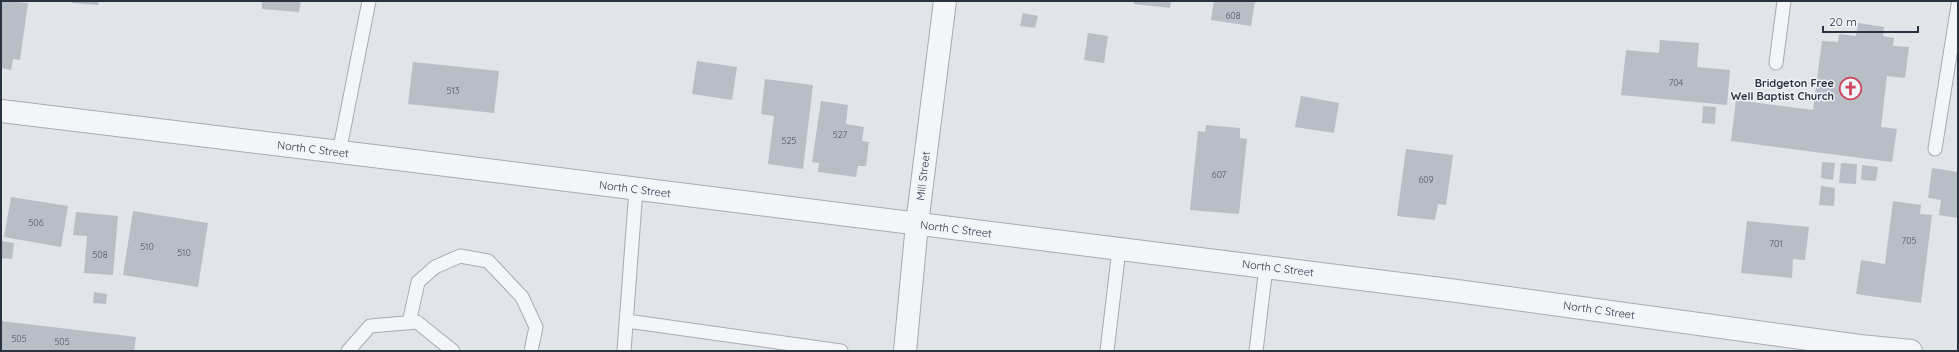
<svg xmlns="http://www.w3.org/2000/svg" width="1959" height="352" viewBox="0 0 1959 352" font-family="Quicksand,sans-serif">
	<rect width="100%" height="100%" fill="#e1e4e9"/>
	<path fill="#b8bec6" d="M1,1L28,3L20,60L13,59L11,70L1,68Z
		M72,1H99L98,5L72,3Z
		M262,1H301L299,12L262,9Z
		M1134,1H1171L1170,8L1134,4Z
		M1214,1H1255L1251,26L1211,20Z
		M1023,13L1038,16L1035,28L1020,26Z
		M1858,23L1884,27L1883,36L1894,38L1893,46L1909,47L1905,78L1887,76L1881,127L1897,129L1892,162L1731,141L1736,100L1813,110L1822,41L1838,42L1839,34L1856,36Z
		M1088,33L1108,36L1104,63L1084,60Z
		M1660,40L1699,43L1697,67L1730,70L1727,105L1621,95L1626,50L1659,53Z
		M697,61L737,67L732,100L692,94Z
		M413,62L499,71L494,113L408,104Z
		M765,79L813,85L803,169L768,164L774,116L761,114Z
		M1301,96L1339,103L1334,133L1295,127Z
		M821,101L848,105L846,124L864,127L862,141L869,142L866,166H858L856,177L818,172L819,163L812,162Z
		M1703,106L1716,107L1715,124L1702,123Z
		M1206,125L1240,128V138L1247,139L1239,214L1190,210L1198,131L1205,132Z
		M1406,149L1453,155L1446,205L1438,204L1435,220L1397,216Z
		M1822,162L1835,163L1833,180L1821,178Z
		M1841,163L1857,164L1856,184L1839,183Z
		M1862,165L1878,167L1876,181L1861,180Z
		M1932,168L1958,172V218L1939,215L1941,200L1928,198Z
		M1821,186L1835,188L1834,206L1819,205Z
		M11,197L68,206L61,247L4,237Z
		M1893,201L1921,205L1920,214L1932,215L1921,303L1856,294L1861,260L1885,264Z
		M133,211L208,223L198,287L123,275Z
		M76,212L118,216L113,275L84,273L87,236L73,235Z
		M1747,221L1809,227L1805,260L1793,259L1792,278L1741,273Z
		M1,241L14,243L12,259L1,258Z
		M94,292L107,294L106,304L93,303Z
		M1,321L136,337L134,351H1Z"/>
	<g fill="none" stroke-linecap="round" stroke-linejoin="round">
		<defs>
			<path id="lane" d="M1776,63L1784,1
				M1935,149L1958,5
				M339,153L369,1
				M627,321L841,351
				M409,323L418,282L435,267L460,256L488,261L522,297L536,327L531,351
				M348,351L370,326L417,322L453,351
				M624,351L636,189
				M1107,351L1119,249
				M1256,351L1266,267"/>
			<path id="street" d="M1,111L390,158L1457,291L1860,346L1911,351
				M905,351L917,224L945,1"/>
		</defs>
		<use href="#lane" stroke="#a6abb3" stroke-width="15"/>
		<use href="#street" stroke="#a6abb3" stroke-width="24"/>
		<use href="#lane" stroke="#f3f5f8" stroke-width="13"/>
		<use href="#street" stroke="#f3f5f8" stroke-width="22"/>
	</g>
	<defs>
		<symbol id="church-ring" viewBox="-11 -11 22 22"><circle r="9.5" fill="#f0f3f7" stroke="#cf455e" stroke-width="1.5"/><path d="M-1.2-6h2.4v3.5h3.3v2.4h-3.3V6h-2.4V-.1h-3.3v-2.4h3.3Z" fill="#cf455e"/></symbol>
	</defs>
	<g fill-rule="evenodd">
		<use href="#church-ring" x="1838" y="76" width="25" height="25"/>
	</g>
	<g text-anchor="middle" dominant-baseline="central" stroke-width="3" stroke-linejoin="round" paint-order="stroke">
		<g font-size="9" fill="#4d5562">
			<text x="1233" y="15">608</text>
			<text x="1676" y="82">704</text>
			<text x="453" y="90">513</text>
			<text x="840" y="134">527</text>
			<text x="789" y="140">525</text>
			<text x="1219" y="174">607</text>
			<text x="1426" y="179">609</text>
			<text x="36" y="222">506</text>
			<text x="1909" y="240">705</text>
			<text x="1776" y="243">701</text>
			<text x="147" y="246">510</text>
			<text x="184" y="252">510</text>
			<text x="100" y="254">508</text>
			<text x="19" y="338">505</text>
			<text x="62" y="341">505</text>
		</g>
		<g font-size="11" font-weight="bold" fill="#293241" stroke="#f0f3f7" text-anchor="end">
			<text x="1834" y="83">Bridgeton Free<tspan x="1834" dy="13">Well Baptist Church</tspan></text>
		</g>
		<g font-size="11" fill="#293241" stroke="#f0f3f7">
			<text transform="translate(313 149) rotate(7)">North C Street</text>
			<text transform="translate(923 176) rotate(-83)">Mill Street</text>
			<text transform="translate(635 189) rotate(7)">North C Street</text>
			<text transform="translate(956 229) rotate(7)">North C Street</text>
			<text transform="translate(1278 268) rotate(7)">North C Street</text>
			<text transform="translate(1599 310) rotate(8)">North C Street</text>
		</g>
	</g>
	<rect width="1959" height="352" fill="none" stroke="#293241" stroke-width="4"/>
	<path d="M1823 26v6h95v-6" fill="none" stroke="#293241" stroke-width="2"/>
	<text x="1829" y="26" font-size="12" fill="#293241" stroke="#f0f3f7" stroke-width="3" paint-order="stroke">20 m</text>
</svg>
